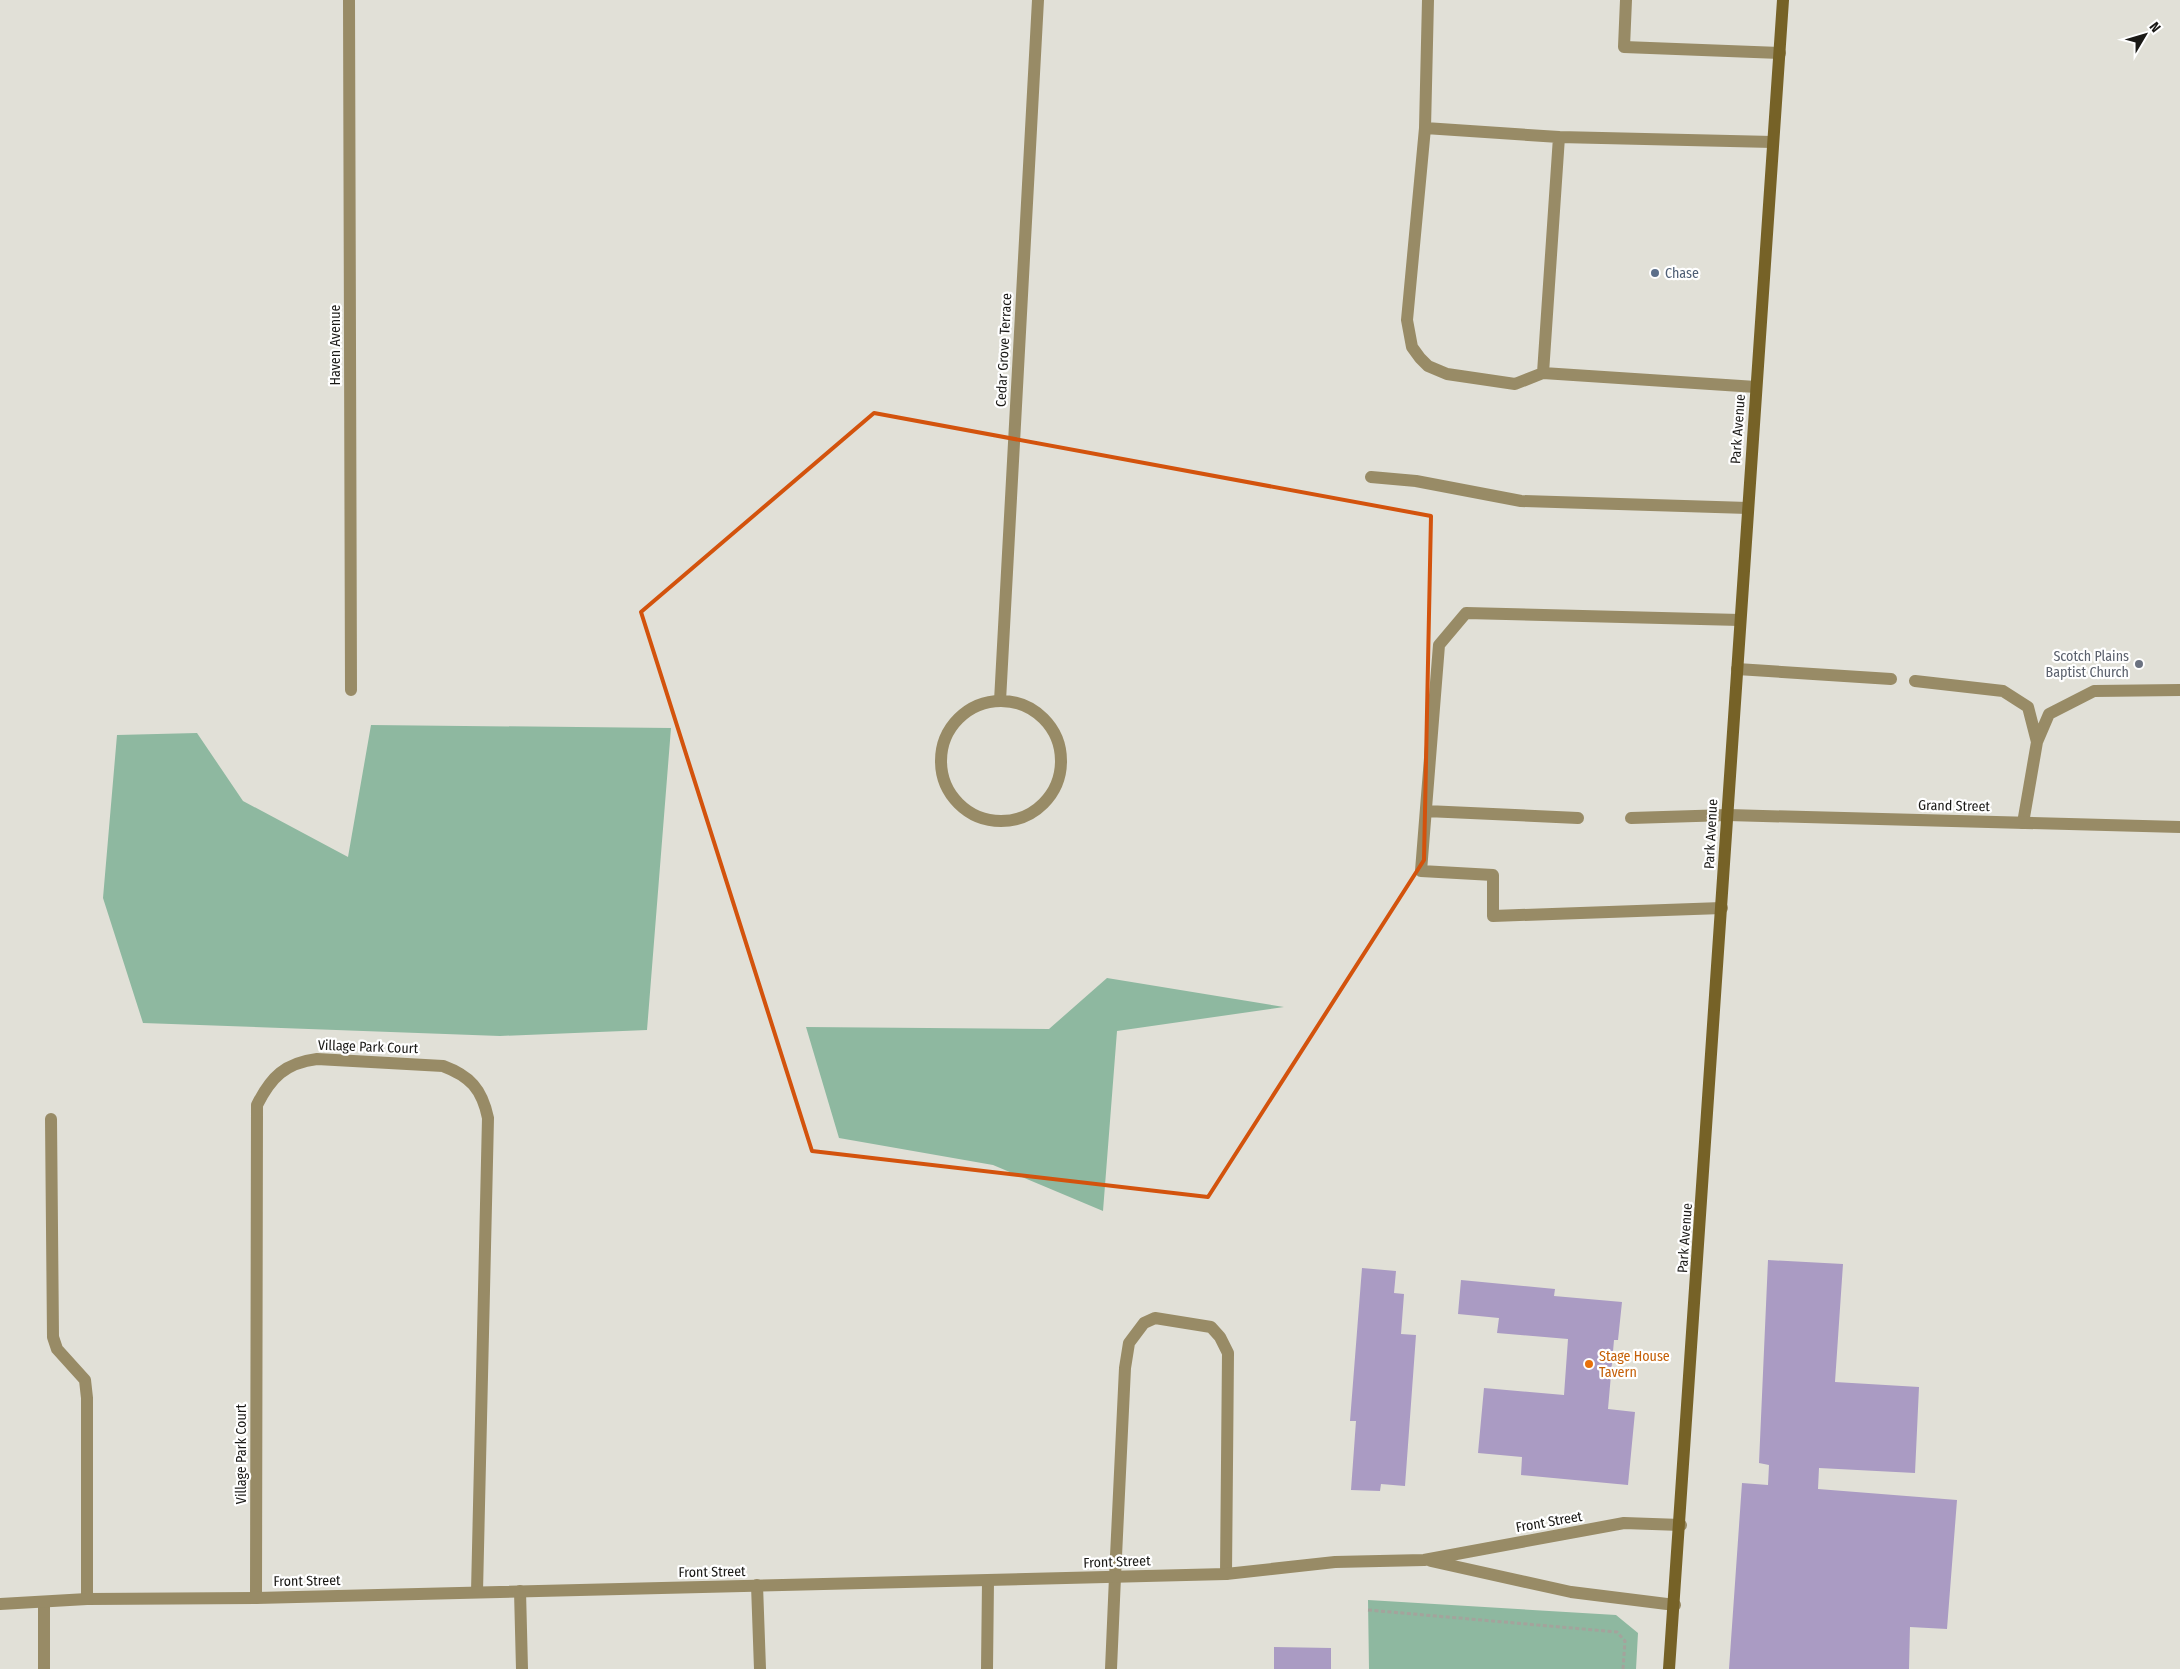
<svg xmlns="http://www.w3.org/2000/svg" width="2180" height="1669" viewBox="0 0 2180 1669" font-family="'Fira Sans Condensed',sans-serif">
	<rect width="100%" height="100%" fill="#e1e0d7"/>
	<path fill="#8eb8a0" d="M371,725L671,728L647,1030L500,1036L143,1023L103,898L117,735L197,733L243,801L348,857Z
		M1107,978L1284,1007L1117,1031L1103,1211L993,1165L839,1138L806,1027L1049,1029Z
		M1368,1600L1616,1615L1638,1633L1636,1669H1369Z"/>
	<path fill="#aa9bc3" d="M1768,1260L1843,1264L1835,1382L1919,1387L1915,1473L1819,1468L1818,1489L1957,1500L1947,1629L1910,1627L1909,1669H1729L1742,1483L1768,1485L1769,1465L1759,1463Z
		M1362,1268L1396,1271L1394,1293L1404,1294L1401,1334L1416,1335L1405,1486L1381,1484L1380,1491L1351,1490L1356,1421H1350Z
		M1461,1280L1555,1289L1554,1296L1622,1302L1618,1340H1614L1608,1409L1635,1412L1628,1485L1521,1475L1522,1457L1478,1453L1484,1388L1564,1395L1568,1339L1497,1333L1499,1318L1458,1314Z
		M1274,1647L1331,1648V1669H1274Z"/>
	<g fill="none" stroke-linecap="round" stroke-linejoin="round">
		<path stroke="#a4a39c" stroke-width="3" stroke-dasharray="4 2.5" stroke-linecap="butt" d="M1368,1610L1617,1632L1625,1641L1623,1669"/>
		<path stroke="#988b66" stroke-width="12" d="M1428,0L1425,128L1559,137L1543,373L1756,387
			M1626,0L1624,47L1780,53
			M1425,128L1407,320L1412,347L1420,358L1428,366L1447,374L1515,384L1543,373
			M1559,137L1773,142
			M1371,477L1416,481L1521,501L1748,508
			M1737,669L1891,679
			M1915,681L2003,691L2028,707L2037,742
			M1426,811L1578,818
			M1631,818L1728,815
			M2023,823L2037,742L2049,714L2094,691L2180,690
			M1722,908L1493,916V875L1421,871L1439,645L1466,613L1740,620
			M51,1119L53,1337L57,1349L85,1380L87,1398V1599
			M1115,1577L1125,1368L1129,1343L1144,1323L1155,1318L1211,1327L1220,1337L1228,1353L1226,1574
			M757,1585L760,1669
			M256,1598L257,1105C271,1077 285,1063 317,1059L443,1066C470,1076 482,1089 488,1118L477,1592
			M987,1669L988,1581"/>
		<path stroke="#988b66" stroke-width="12" d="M349,0L351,690
			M1000,701L1038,0
			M941 761a60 60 0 1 1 120 0a60 60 0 1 1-120 0Z
			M1728,815L2180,827
			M520,1591L522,1669
			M44,1669V1603
			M1111,1669L1115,1577"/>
		<path stroke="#988b66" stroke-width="12" d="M1431,1561L1571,1592L1675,1605
			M0,1604L87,1599L256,1598L1226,1574L1335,1562L1424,1560L1624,1523L1681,1525"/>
		<path stroke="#766227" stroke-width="12" d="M1669,1669L1783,0"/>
	</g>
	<path fill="none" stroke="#d3530d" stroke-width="4" stroke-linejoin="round" d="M874,413L1431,516L1424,860L1208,1197L812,1151L641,612Z"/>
	<circle fill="#5c6f8a" stroke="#fff" stroke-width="2" cx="1655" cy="273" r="5"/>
	<circle fill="#6b7280" stroke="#fff" stroke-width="2" cx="2139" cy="664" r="5"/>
	<circle fill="#e8710a" stroke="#fff" stroke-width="2" cx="1589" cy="1364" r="5"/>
	<g text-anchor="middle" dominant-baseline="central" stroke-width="4.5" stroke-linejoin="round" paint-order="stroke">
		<g font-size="14" fill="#4e5e75" stroke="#fff" text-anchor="start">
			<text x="1665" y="273">Chase</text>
		</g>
		<g font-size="14" fill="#1a1916" stroke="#fff">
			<text transform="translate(335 345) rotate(-90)">Haven Avenue</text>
			<text transform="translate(1004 350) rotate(-87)">Cedar Grove Terrace</text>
			<text transform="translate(1738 429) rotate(-86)">Park Avenue</text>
			<text transform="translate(1954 806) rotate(1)">Grand Street</text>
			<text transform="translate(1711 834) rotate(-87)">Park Avenue</text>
			<text transform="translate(368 1047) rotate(2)">Village Park Court</text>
			<text transform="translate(1685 1238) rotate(-86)">Park Avenue</text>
			<text transform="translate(241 1454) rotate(-90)">Village Park Court</text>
			<text transform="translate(1549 1522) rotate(-10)">Front Street</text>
			<text transform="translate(1117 1562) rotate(-2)">Front Street</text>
			<text transform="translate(712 1572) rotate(-1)">Front Street</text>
			<text transform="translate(307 1581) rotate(-1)">Front Street</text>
		</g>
		<g font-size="14" fill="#5b616d" stroke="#fff" text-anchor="end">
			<text x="2129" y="656">Scotch Plains<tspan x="2129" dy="16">Baptist Church</tspan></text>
		</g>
		<g font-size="14" fill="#c56008" stroke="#fff" text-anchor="start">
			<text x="1599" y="1356">Stage House<tspan x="1599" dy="16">Tavern</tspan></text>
		</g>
	</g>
	<g transform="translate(2145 35) rotate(52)" stroke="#ffffff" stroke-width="4" paint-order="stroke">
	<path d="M0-4L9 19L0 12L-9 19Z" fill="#1a1916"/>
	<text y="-8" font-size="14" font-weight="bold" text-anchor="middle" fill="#1a1916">N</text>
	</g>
</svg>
